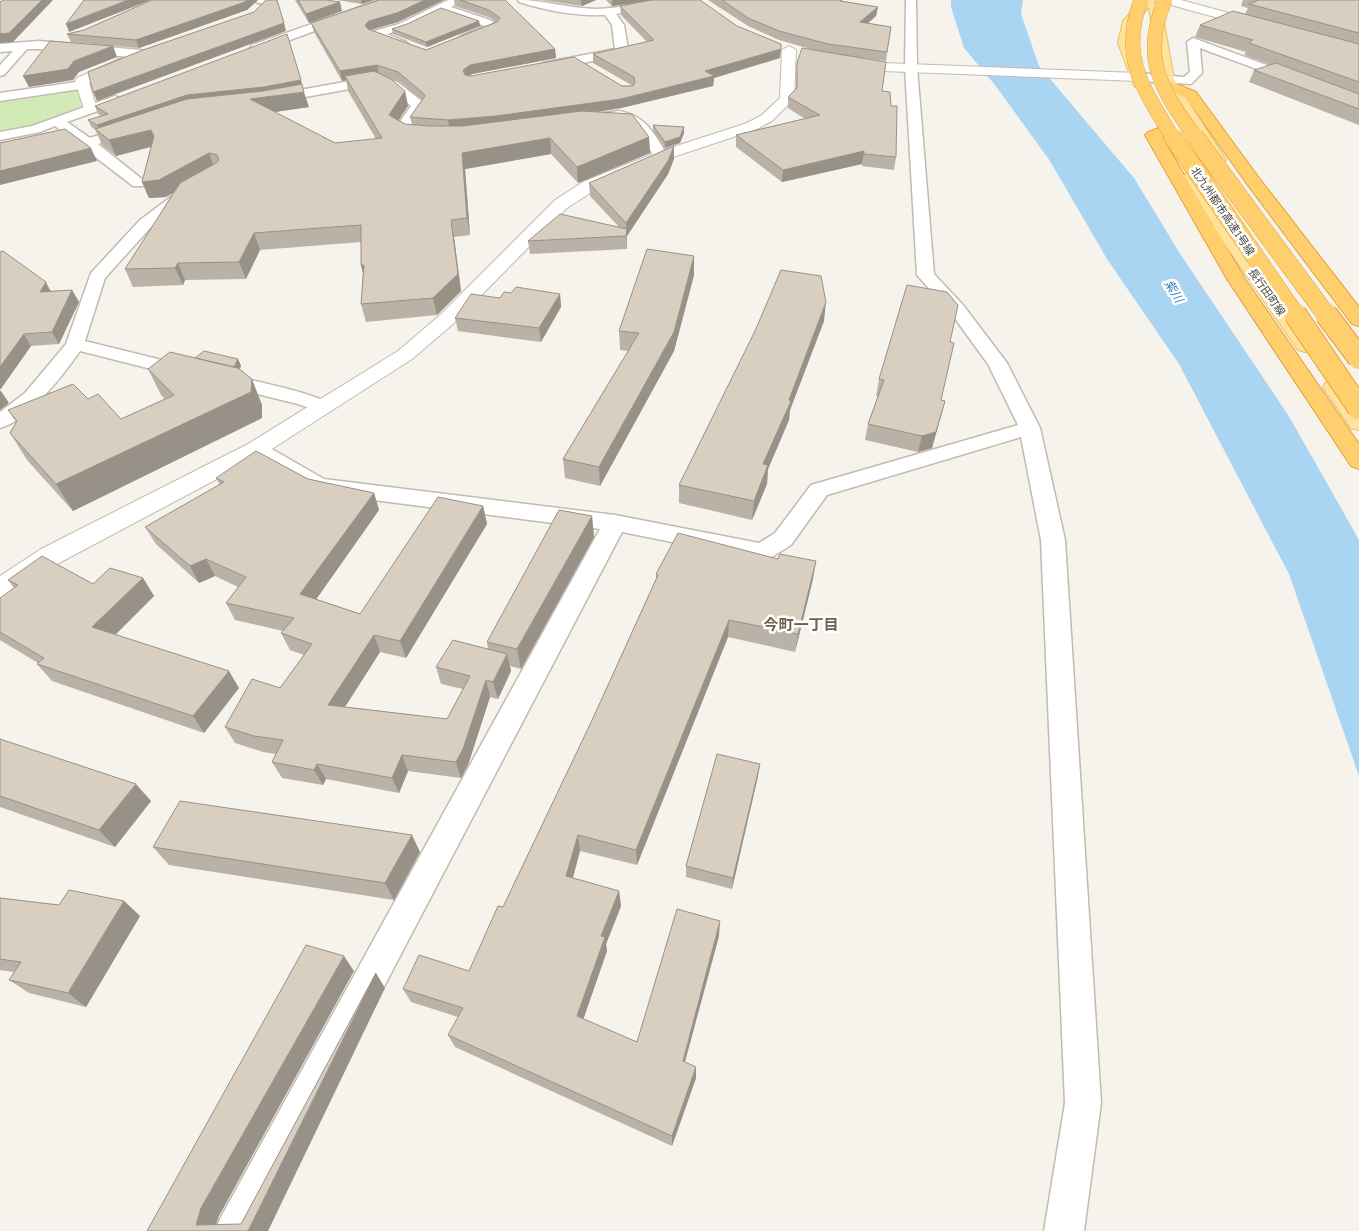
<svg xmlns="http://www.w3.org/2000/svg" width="1359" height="1231" viewBox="0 0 1359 1231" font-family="'PT Sans Narrow','Noto Sans JP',sans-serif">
	<rect width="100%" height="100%" fill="#f6f3ec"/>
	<path fill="#d2eab5" d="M83,85L90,109L58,122L0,135V97Z"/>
	<path fill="#a9d4f2" d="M951,0H1023L1021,14L1039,66L1134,178L1179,252L1290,418L1359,540V776L1289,574L1179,364L1107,259L1050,161L995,85L964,48L951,7Z"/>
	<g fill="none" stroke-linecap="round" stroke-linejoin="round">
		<defs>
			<path id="minor" d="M254,0H273C269,5 258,5 254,0Z
				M380,0H395L394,2L260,51L256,52L250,48L252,45Z
				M448,0H462L451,7L490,20L499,27L497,29L469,40H461L459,38L461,36L485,26L442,11L407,28L387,34L406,42L408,44L406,46H398L371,36L369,34L371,32L399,24Z
				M518,0C543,0 568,8 595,9C622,9 648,0 675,0L674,2L616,14L624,25L628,49L623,55L547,70L543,69L541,66L543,63L615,49L612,25L605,15C576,16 548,11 519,2Z
				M906,0H916L917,68L934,274L963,305L1007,363L1040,428L1065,540L1101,1103L1084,1231H1044L1065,1103L1041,540L1021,437L827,495L791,545L770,558L762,560L622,532L256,1231H215L221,1217L600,529L319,493L311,491L249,454L245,449L249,444L256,442L263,444L324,479L615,515L759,543L775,533L811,485L1018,425L988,364L951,313L917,275L905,68Z
				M1193,38L1359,99V107L1200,48L1202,73L1191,84L1137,81L1131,77L1137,73L1184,77L1190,72L1187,42Z
				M39,41L141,50L147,54L141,58L39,49H27L4,75L0,76V65L13,51L0,52V44Z
				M378,76L397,82L423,102L425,105L409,128L433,133L435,136L433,139L428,140L396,133L394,130L411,106L389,88L377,84L272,103L265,99L272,95Z
				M83,81L87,82L89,85L87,88L0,101V93Z
				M115,96L122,100L120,103L67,122L90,138L126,126H136L138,129L136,132L98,144L143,180L145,183L143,186H133L55,126L40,132L0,140V132L32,126Z
				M619,111C647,116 654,134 668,156L666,159H656C647,146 640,126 624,120C618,118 611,120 604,119L602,116L604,113Z
				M192,183L197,185L200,188L197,191L152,226L105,278L85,341L194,368L197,372L194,376L187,378L80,351C64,374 28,421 0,428V412L25,393L66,344L91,273L140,220L187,185Z
				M224,374C243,379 324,394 333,407L330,411L323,413L298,404L217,384L214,380L217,376Z"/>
			<path id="tertiary" d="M1162,0H1181L1262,22L1264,25L1258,29L1164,3Z
				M789,46L796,50L794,99L772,121L757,129L667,159L595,190L567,208L453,324L412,359L264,454L59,563L9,596L0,599V576L41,549L248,444L398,351L439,316L555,200L583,182L655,153L747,123L762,115L780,98L782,50Z
				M124,57L131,61L129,64L89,83L97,109L95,112H85L75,81L77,78Z
				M849,57L883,63L1137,73L1144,77L1137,81L883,71L844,64L842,61L844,58Z"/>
			<path id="primary" d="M1142,0H1155L1153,3H1159L1161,6L1174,79L1226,160L1224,163H1212L1160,79L1149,7L1135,22L1130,43L1148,86L1141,90L1134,86L1118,43L1123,21Z
				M1192,171L1198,173L1236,235L1315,346L1312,350L1305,352L1298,350L1219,236L1184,176L1186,173Z
				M1334,380L1342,382L1359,407V430L1351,428L1323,387L1326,382Z"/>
			<path id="motorway" d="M1172,82L1196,92L1259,178L1359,307V326L1352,324L1247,184L1186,98L1167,89L1165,86Z
				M1164,126L1169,128L1172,131L1169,134L1162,137L1245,279L1359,444V469L1351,466L1227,279L1145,135L1148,132Z"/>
		</defs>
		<use href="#minor" stroke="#c2bbae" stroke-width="3"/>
		<use href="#tertiary" stroke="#c2bbae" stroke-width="2"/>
		<use href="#primary" stroke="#e6c16a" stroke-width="2"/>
		<use href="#motorway" stroke="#e0a43c" stroke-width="2"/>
		<use href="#minor" fill="#fff" fill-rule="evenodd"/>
		<use href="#tertiary" fill="#fff" fill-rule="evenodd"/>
		<use href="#primary" fill="#ffe39c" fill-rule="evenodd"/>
		<use href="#motorway" fill="#ffcf6e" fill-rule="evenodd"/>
		<defs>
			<path id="motorway-bridge-far2" d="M1141,0C1119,58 1144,89 1173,138
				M1165,0C1140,58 1162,91 1196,138"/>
			<path id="motorway-bridge-far1" d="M1173,137L1296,316
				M1195,137L1327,316"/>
			<path id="motorway-bridge" d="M1295,314L1359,408
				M1326,314L1359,358"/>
		</defs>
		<use href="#motorway-bridge-far2" stroke="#e0a43c" stroke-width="15" stroke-linecap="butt"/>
		<use href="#motorway-bridge-far1" stroke="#e0a43c" stroke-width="19" stroke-linecap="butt"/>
		<use href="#motorway-bridge" stroke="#e0a43c" stroke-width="24" stroke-linecap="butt"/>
		<use href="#motorway-bridge-far2" stroke="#ffcf6e" stroke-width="14"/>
		<use href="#motorway-bridge-far1" stroke="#ffcf6e" stroke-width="18"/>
		<use href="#motorway-bridge" stroke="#ffcf6e" stroke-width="22"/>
	</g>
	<path fill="#bab2a6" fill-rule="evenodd" d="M152,0H258L247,10L139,48L71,42L67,34L84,30Z
		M295,0H326L342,11L309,23Z
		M337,0H374L362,4Z
		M379,0H444L398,22L371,30L426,50L495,22L491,18L455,6L454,0H505L555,49L556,58L472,74L469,76L633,86L593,63V54L647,42L621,15L620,6L644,2L612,6L606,0H700L780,58L714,78L713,86L621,108L599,112L649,137L650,153L578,183L551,154L465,169L470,235L454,237L461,291L437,315L366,322L361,304L363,273L361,265V242L260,250L246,279L185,280L183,285L133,287L125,269L174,192L166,197L149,198L142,182L151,147L116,156L102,145L95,129L92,128L88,120L101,116L98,114L95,106L309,107L274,112L335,143L376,139L348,91L346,80L342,81L314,32L311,23ZM389,78L400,82L422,100L410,117L412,124H405L399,120L408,106L405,91Z
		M541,0H596L582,6Z
		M708,0H843L842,1L878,7L876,16L868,23L891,27L886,61L865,58L882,91L896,157L894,170L862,166V164L782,182L736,147V135L805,119L788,108V97L796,88L797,63L817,51L779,40L748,26Z
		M1243,0H1359V125L1249,82L1254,70L1271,65L1244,55L1246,52L1195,37L1200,25L1245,14L1248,8L1241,6Z
		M479,21L480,26L427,47L393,34L392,29L407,24Z
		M653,125L684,133L680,143L665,148L653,131Z
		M674,146V159L668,174L627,236V249L530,254L528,241L619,227L590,196L589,183Z
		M0,252L51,291L72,290L79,302L59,344L31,346L0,390Z
		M694,275L674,351L600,486L565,478L563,459L628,351L620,350L619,331Z
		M560,294L561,307L541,342L458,331L455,318L500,298Z
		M824,321L790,410L789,420L768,469L767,484L752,520L679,503V485Z
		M950,342L941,400L945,401L932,448L918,452L865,440L868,424L878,396H876L879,379Z
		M195,358L238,359L241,366L240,369L262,405V418L73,511L27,460L10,433L16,422L8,410L121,419L165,399L161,395L148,369Z
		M216,478L308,479L374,493L379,510L316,599L360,614L483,506L487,524L406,658L380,652L345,707L447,719L463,689L441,684L436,667L488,649L487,642L592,516L594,537L521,669L510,666L511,671L498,699L490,697L468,765L461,778L408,771L399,793L326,779L323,785L282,778L272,762L276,754L263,752L235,743L225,727L280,688L304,655L290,650L281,633L283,631L235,620L226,603L238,587L215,576L199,583L156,544L145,527L220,485Z
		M656,574L813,579L795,652L728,637L637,865L580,851L573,878L619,891L621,906L606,944L607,951L583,1019L637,1042L719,936L685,1062L696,1067V1078L672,1146L455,1047L448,1035L458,1017L411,1002L403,989L469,971L503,907L594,716L656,579Z
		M143,578L154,596L115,635L239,688L204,733L52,681L37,664L38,663L0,640V598L14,588L8,580L93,584Z
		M0,739L151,801L115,847L0,807Z
		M758,776L732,889L686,877V866Z
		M153,847L420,852L394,900L169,865Z
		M0,898L59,905L124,901L140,916L86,1007L29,993L9,980L14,972L0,970Z"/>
	<path fill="#979187" d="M42,0H53L13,42L0,43V34Z
		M128,0H151L69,32L66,24Z
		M247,0H258L247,10L139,48L136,40Z
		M361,0H374L362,4Z
		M425,0H444L398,22L370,30L367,34L365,25L369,21Z
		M581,0H596L582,6Z
		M612,0H654L612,6Z
		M340,2L342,11L309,23L306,14Z
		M878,7L876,16L859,31L860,22Z
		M479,21L480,26L427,47L426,42Z
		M284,23L286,31L97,101L93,92Z
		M113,46L117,57L79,72L73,80L29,87L23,76L74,61Z
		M555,49L556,58L472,74L464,80L463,70L470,65Z
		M781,49L780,58L714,78L713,86L621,108L498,126L450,130L448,120L496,116L705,71Z
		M377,65L379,74L345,76L346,80L342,81L340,71Z
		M301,80L303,88L101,133L97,125L187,95Z
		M405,91L408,106L392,130L389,115Z
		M304,92L309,107L255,115L250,99Z
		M684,127V133L680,143L665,148V142Z
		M151,130L157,145L116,156L109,140Z
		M649,137L650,153L578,183L577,167Z
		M550,138L551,154L465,169L470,235L467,218L462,153Z
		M674,146V159L668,174L627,236V249L626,223Z
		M91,148L97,161L0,185V171Z
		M864,151L862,164L782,182L783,170Z
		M209,153L215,169L166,197L149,198L142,182Z
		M451,220L454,237L461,291L437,315L433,298Z
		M254,233L260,250L246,279L239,262Z
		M694,256V275L674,351L600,486L599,467Z
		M178,263L185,280L183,285L175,268Z
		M361,265H364L365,282Z
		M46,282L52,294L40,292Z
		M72,290L79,302L59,344L52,332Z
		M560,294L561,307L541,342L539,328Z
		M826,302L824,321L790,410L789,420L768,469L767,484L752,520L754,501L763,464L789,400Z
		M24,334L31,346L0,390V367Z
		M238,359L241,366L236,376L233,369Z
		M252,379L262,405V418L73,511L56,484Z
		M0,391H1L9,403L0,410Z
		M945,401L932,448L918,452L922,436Z
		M374,493L379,510L308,611L300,594Z
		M483,506L487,524L406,658L400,641Z
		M592,516L594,537L521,669L517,649Z
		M206,559L215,576L199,583L190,566Z
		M816,561L813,579L795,652L798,634Z
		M143,578L154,596L105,645L92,627Z
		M729,620L728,637L637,865L636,850Z
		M374,635L380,652L336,721L328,705Z
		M507,654L511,671L498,699L493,682Z
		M229,671L239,688L204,733L193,716Z
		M486,680L490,697L468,765L461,778L456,762Z
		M402,755L408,771L399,793L392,778Z
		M317,764L326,779L323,785L314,770Z
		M760,764L758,776L732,889L733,878Z
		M136,784L151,801L115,847L99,830Z
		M412,835L420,852L394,900L385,883Z
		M578,835L580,851L569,891L566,876Z
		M619,891L621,906L606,944L607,951L580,1029L577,1016L601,936Z
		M124,901L140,916L86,1007L68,993Z
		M720,921L719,936L682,1072L683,1061Z
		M344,956L354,971L219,1216L214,1231L196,1225L201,1208Z
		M376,973L385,988L268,1231H248Z
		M696,1067V1078L672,1146V1136Z"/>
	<path fill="#d8cfc1" stroke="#979187" d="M4,0H42L9,33L0,34V2Z
		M84,0H128L66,24Z
		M152,0H247L245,2L136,40L67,34L84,30Z
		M266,0H277L284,23L93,92L88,72L143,50L254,12Z
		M298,0H326L340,2L306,14Z
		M379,0H425L397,13L369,21L365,25L368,29L426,50L497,22L500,18L489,10L460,0H505L555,49L470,65L463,70L465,75L471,76L574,57L622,86H633L635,82L634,77L593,54L654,40L620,6L651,0H700L737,26L781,44V49L705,71L714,76L621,99L496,116L448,120L410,117L425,96L424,94L398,72L377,65L340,71L311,23Z
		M722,0H840V1L878,7L860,22L891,27L887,52L828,44L779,31L748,18Z
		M1259,0H1359V33L1249,4Z
		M441,8L479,21L426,42L392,29L407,24Z
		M1233,11L1359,44V82L1249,43L1253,40L1200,25Z
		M287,34L301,80L264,87L187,95L97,125L88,120L108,114L95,106Z
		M50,41L113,46L74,61L68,69L23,76Z
		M802,48L886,62L882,91L890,92L891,106H897L896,157L864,154V151L783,170L736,135L820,115L788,97L797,88V63Z
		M1276,63L1359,94V109L1254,70Z
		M374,71L391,79L405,91L389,115L405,124L430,126H463L582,111L632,114L649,137L577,167L550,138L462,153L467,218L451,220L458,274L433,298L361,304L364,265H361V225L254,233L239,262L178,263L175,268L125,269L180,183L216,163L219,160L217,155L209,153L159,180L142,182L154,136L151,130L109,140L95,129L187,99L263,91L302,84L304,92L250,99L335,143L382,138L345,76Z
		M653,125L684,127L680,137L665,142Z
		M65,129L91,148L0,171V143Z
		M674,146L668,161L626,223L589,183Z
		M560,214L627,229L626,236L528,241Z
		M647,249L694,256L674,332L599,467L563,459L639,333L619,331Z
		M3,251L46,282L40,292L72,290L52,332L24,334L0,367V252Z
		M781,270L821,276L826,302L789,400L791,401L763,464L768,465L754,501L679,485L755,331Z
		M907,285L947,292L958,305L950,342L954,343L941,400L945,401L936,432L922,436L868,424L884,380L879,379Z
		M516,287L560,294L539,328L455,318L471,294L500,298L504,292L511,293Z
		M204,351L238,359L234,367L195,358Z
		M170,352L238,368L252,379L251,392L56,484L10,433L17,421L8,410L73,384L88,399L98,394L121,419L174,395L148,369Z
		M256,451L308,479L374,493L300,594L360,614L438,497L483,506L400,641L374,635L328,705L447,719L470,676L436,667L453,640L507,654L493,682L486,680L463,749L456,762L402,755L392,778L317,764L314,770L272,762L283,740L254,736L225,727L252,679L280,688L312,644L281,633L294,618L226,603L246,577L206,559L190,566L145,527L224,482L216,478Z
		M559,510L592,516L517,649L487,642Z
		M678,533L778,559L780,554L816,561L798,634L729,620L636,850L578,835L566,876L619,891L601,936L605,937L577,1016L637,1042L677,909L720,921L683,1061L696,1067L672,1136L448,1035L463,1008L403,989L419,955L469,971L498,906L503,907L594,716L658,575L656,574Z
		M42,556L93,584L110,568L143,578L92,627L229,671L193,716L37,664L44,658L0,632V598L18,585L8,580Z
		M0,739L136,784L99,830L0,796Z
		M717,754L760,764L733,878L686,866Z
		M180,801L412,835L385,883L153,847Z
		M69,890L124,901L68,993L9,980L21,962L0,959V898L59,905Z
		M306,945L344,956L201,1208L196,1225L241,1224L376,973L248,1231H147Z"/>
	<g text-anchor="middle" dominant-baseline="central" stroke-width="5" stroke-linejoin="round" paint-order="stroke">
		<g font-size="11" fill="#4b4439" stroke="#fff">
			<text transform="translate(1223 211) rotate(56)">北九州都市高速1号線</text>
			<text transform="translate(1267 292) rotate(55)">長行田町線</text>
		</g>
		<g font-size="12" font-style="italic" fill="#2e7ab2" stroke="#fff">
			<text transform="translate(1174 291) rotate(59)">紫川</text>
		</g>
		<g font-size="15" font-weight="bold" fill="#6e6250" stroke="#fff">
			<text x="801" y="624">今町一丁目</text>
		</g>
	</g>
</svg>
